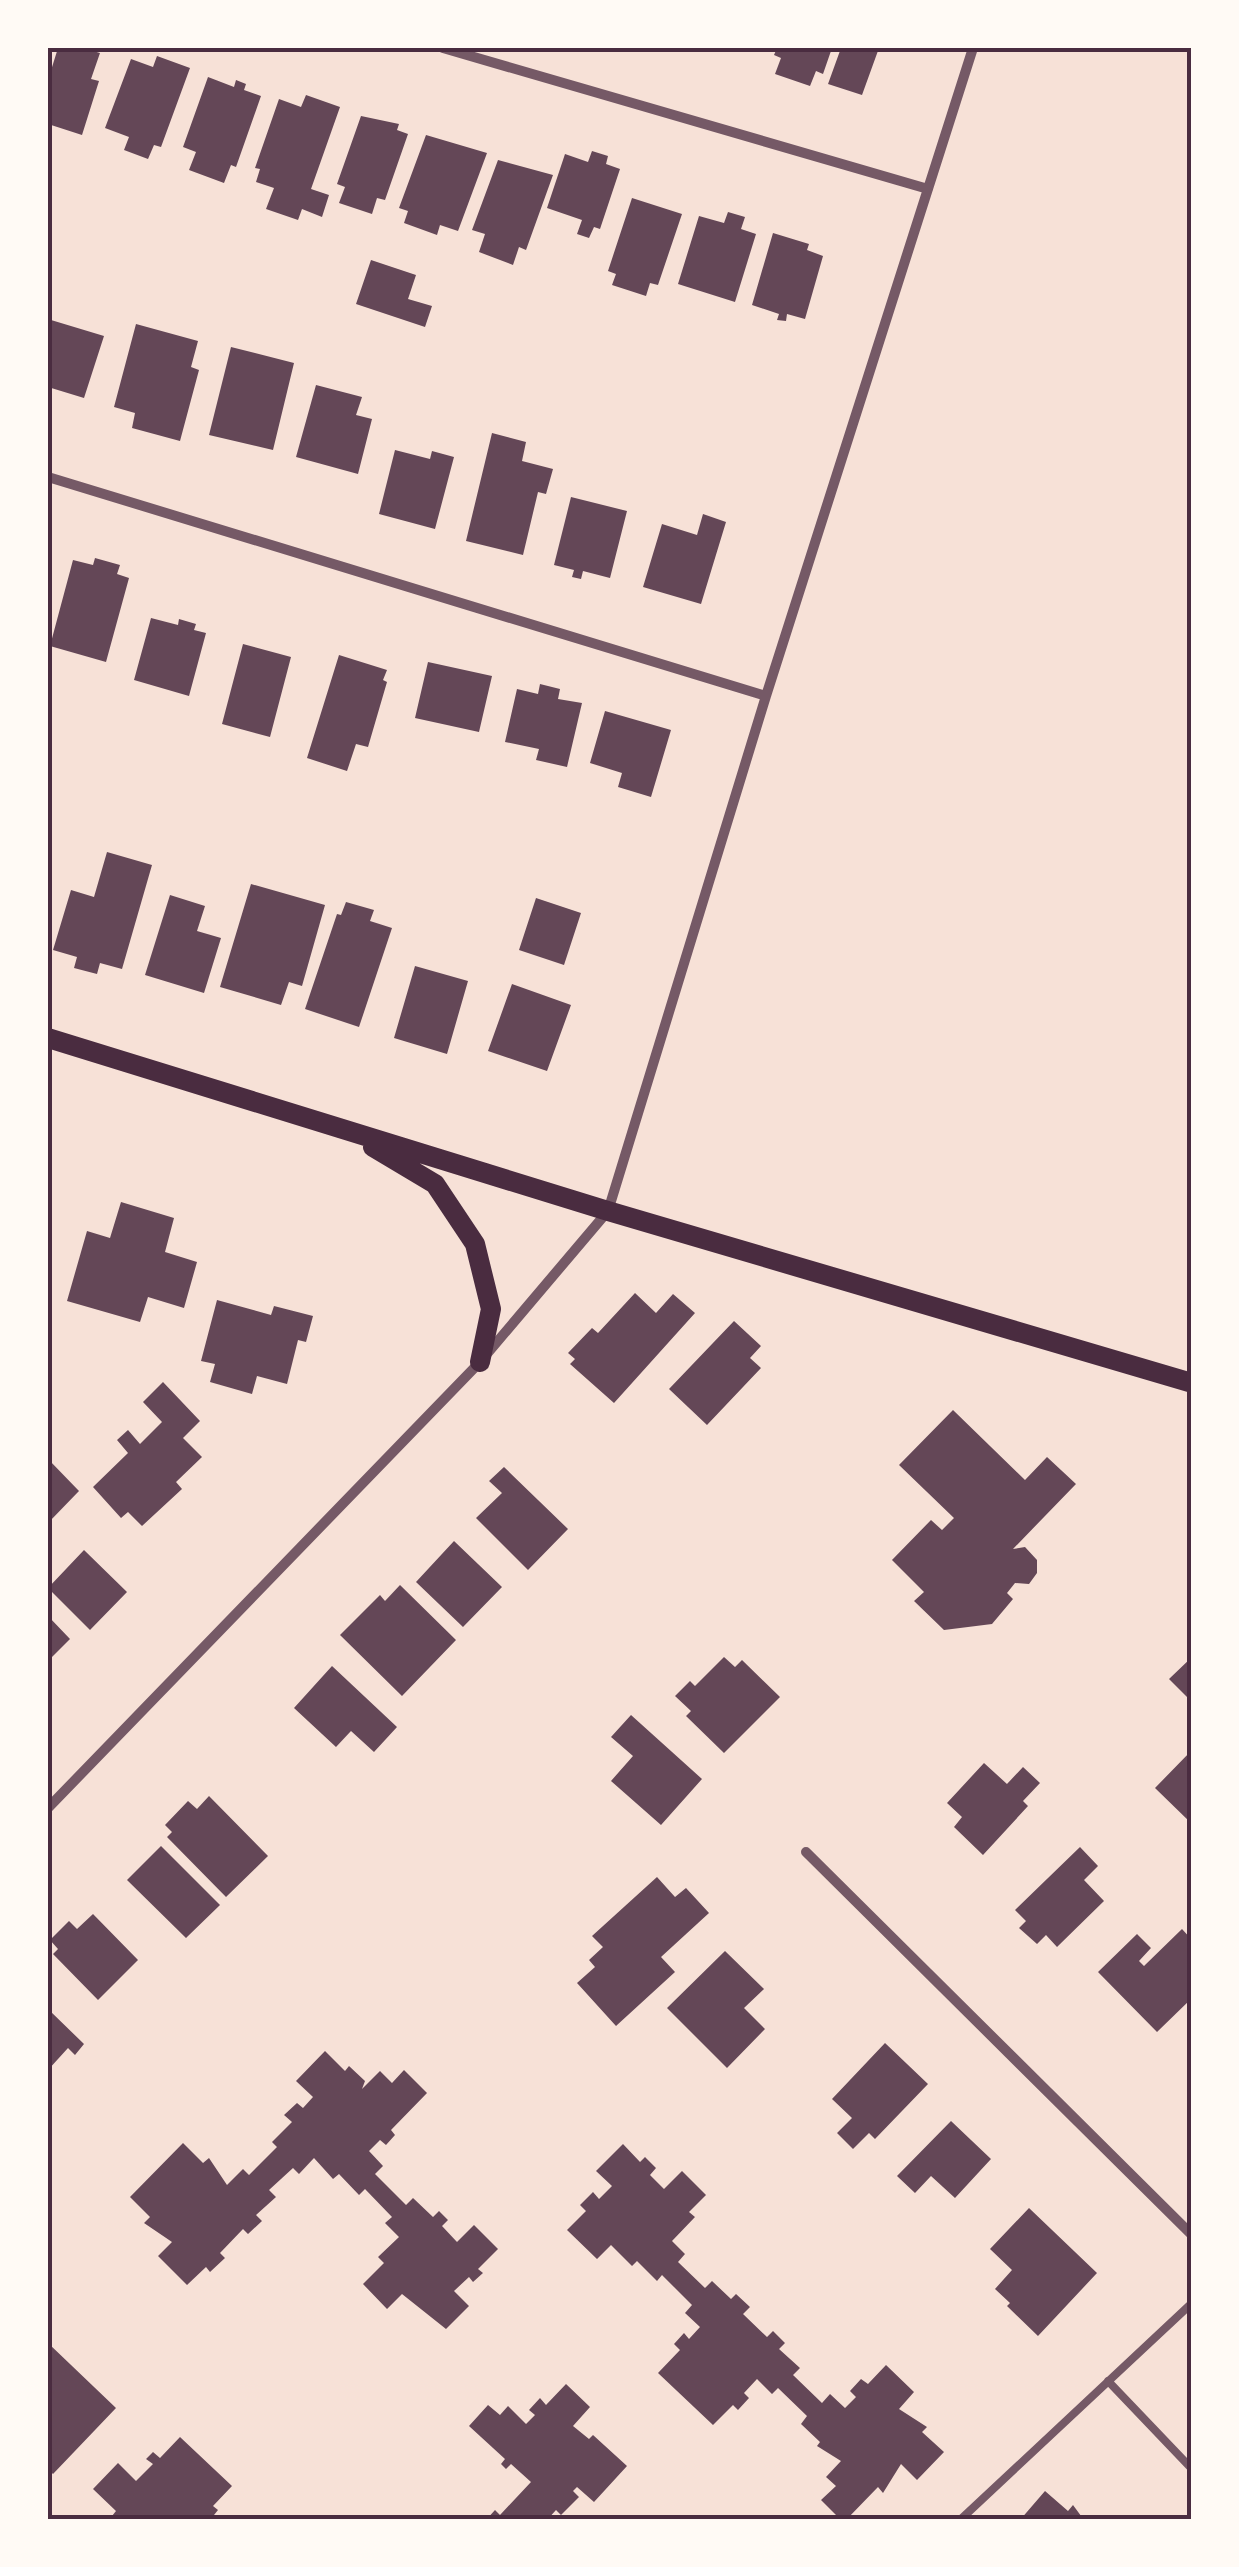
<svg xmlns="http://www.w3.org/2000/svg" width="1239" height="2567" viewBox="0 0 1239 2567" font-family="'Source Sans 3',sans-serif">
	<rect width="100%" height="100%" fill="#f7e1d7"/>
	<path fill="#644757" d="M58,48H83L100,53L91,79L99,81L82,135L48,124V80Z
		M777,48H832L823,74L816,71L810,86L775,74L781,58L774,55Z
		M841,48H879L862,95L828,84Z
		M157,56L190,68L161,147L154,145L148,159L124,150L129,137L105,128L131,59L153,67Z
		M208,77L234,87L236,80L246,84L244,90L261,96L236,167L231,165L224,183L189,170L196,152L183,147Z
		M306,95L340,107L311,189L329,195L322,217L302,209L298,220L266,209L274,188L256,182L260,169L255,168L279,99L301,107Z
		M361,116L399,124L397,130L408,134L385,200L377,198L372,214L339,203L345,187L337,184Z
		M426,135L487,153L458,231L440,225L437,235L404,223L408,211L399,208Z
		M592,151L608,156L606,164L620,169L600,229L594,227L589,238L577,234L582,220L547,208L565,154L588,162Z
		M498,160L553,175L526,250L519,247L513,265L479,252L485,234L472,230Z
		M632,198L682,214L658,285L650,283L646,296L612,285L616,274L608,271Z
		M728,212L745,217L741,229L756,234L735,302L678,284L699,216L724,223Z
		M773,233L809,244L807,250L823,256L805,319L787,314L786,321L777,320L779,314L752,305Z
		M371,260L416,275L408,299L432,306L425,327L356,304Z
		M51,320L104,336L84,398L48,387V332Z
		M136,324L198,341L191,367L199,370L180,441L132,428L135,413L114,407Z
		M231,347L294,363L273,450L209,435Z
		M316,385L362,397L356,415L372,419L358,474L296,457Z
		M492,433L526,442L522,461L553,469L546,494L538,492L523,555L466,541Z
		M395,450L430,459L432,451L454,457L435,529L379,514Z
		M571,497L627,511L610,578L583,571L581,579L572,577L574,570L554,565Z
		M703,514L726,522L701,604L643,587L662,524L697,535Z
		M95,558L120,565L117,574L129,578L106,662L50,646L73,560L93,565Z
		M151,618L178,625L179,619L196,624L194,630L206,633L189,696L134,680Z
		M243,644L291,657L270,737L222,724Z
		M339,655L387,670L383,680L387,682L368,747L356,744L347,771L307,758Z
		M428,662L492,676L479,732L415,718Z
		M540,684L560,689L558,699L582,703L567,767L536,760L539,749L505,742L517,689L538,694Z
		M605,711L671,730L651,797L618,787L622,773L590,763Z
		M107,852L152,865L122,969L100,963L97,974L74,968L77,957L53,950L71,890L94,897Z
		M251,884L325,905L302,986L289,982L281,1005L220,987Z
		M170,895L205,906L197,931L221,938L204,993L145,975Z
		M536,898L581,913L564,965L519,950Z
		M346,902L374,910L370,921L392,928L359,1027L305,1009L337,914L341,915Z
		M415,966L468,981L447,1054L394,1038Z
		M512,984L571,1005L547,1071L488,1051Z
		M121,1202L174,1218L165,1252L197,1262L184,1308L148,1297L140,1322L67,1301L87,1231L110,1238Z
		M635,1293L656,1313L673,1294L695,1313L614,1403L570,1364L575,1359L568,1353L592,1328L598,1333Z
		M217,1300L271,1315L274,1306L313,1316L306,1342L298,1340L287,1384L257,1376L252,1394L210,1382L215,1364L201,1361Z
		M734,1321L761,1346L750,1358L761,1368L707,1425L669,1389Z
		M163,1382L200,1421L183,1438L202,1457L176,1482L182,1489L142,1526L128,1512L121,1518L93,1487L128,1453L117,1440L128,1430L140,1444L162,1422L143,1402Z
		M953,1410L1025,1480L1047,1457L1076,1484L1013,1549L1025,1547L1037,1560V1573L1029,1584L1015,1583L1007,1593L1013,1599L992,1624L944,1630L914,1601L924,1592L892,1560L931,1520L942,1530L954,1518L899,1465Z
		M48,1459L79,1491L48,1523Z
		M504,1467L568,1529L528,1570L476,1518L502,1493L489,1481Z
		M454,1541L502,1587L463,1627L416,1582Z
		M84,1550L127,1592L90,1630L48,1588Z
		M400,1585L456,1640L402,1696L340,1635L380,1595L385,1601Z
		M48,1616L70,1639L48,1661Z
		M724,1657L735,1667L742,1660L780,1697L724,1753L686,1716L691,1711L675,1696L690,1681L695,1686Z
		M1192,1657V1702L1169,1679Z
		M332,1666L397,1727L374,1752L351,1731L336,1747L294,1708Z
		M631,1715L702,1779L661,1825L611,1781L633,1756L611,1737Z
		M1192,1750V1824L1155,1788Z
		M984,1763L1007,1784L1023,1767L1040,1783L1023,1801L1028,1806L983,1855L954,1827L962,1817L947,1803Z
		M209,1796L268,1856L226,1897L167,1837L172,1832L165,1825L188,1801L197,1809Z
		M161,1846L220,1905L186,1938L127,1880Z
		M1080,1847L1098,1866L1084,1880L1104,1901L1057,1947L1046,1935L1037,1944L1019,1928L1026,1921L1015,1910Z
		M657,1877L675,1897L686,1888L709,1913L661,1957L675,1972L616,2026L577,1983L595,1967L589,1960L603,1947L592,1936Z
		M93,1914L138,1960L98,2000L53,1954L58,1949L50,1940L69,1921L77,1929Z
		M1182,1929L1192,1940V1998L1157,2032L1098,1972L1137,1934L1151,1948L1139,1961L1144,1966Z
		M725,1951L764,1989L744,2008L765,2029L727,2068L667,2008Z
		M48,2009L84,2044L75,2055L68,2048L48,2070Z
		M885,2043L928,2084L875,2139L869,2133L853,2149L837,2133L852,2118L832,2099Z
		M325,2051L345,2071L349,2066L365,2081L362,2089L380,2071L392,2083L404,2070L427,2093L391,2130L395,2135L386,2145L380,2140L369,2151L383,2166L375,2174L406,2205L413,2198L433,2217L439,2211L448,2220L442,2226L457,2242L474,2225L498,2249L478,2269L483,2273L473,2282L469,2277L454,2291L469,2306L446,2329L402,2294L387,2309L363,2284L384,2263L378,2257L399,2237L385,2223L392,2217L365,2189L359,2195L339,2174L333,2179L314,2158L299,2174L293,2168L269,2190L276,2197L256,2215L262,2221L248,2234L243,2229L220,2253L225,2258L210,2272L206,2267L187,2285L158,2256L172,2242L144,2223L150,2217L130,2197L183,2143L203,2163L209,2158L227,2185L243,2169L249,2175L277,2147L272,2142L292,2122L284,2115L297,2103L303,2108L313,2097L296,2081Z
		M951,2121L991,2159L955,2198L931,2176L915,2193L897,2176Z
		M623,2144L640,2162L645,2157L656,2168L650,2175L664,2189L682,2171L706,2195L689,2212L695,2217L672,2241L685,2254L678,2262L705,2288L712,2281L731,2299L736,2294L750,2307L743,2314L767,2337L773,2331L785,2343L779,2349L800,2368L793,2375L822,2403L830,2394L845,2408L856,2397L850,2391L861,2379L868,2384L886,2365L914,2392L899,2409L927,2427L922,2432L944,2452L917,2480L901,2464L883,2493L878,2487L846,2520H841L821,2500L836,2486L826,2477L841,2461L817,2446L820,2442L801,2424L807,2416L778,2388L772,2394L757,2379L744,2393L749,2398L738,2410L733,2405L713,2425L658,2373L680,2350L674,2344L684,2333L689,2339L700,2327L685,2313L692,2305L662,2275L657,2281L637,2261L632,2266L611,2245L597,2259L567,2230L586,2211L580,2205L593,2192L599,2199L612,2186L596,2171Z
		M1029,2208L1097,2273L1038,2336L1007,2306L1010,2303L995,2289L1012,2270L990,2249Z
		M48,2343L116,2408L53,2474L48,2469Z
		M566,2384L590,2407L573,2426L589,2439L593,2435L627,2466L594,2502L577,2487L573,2491L579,2497L561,2515L556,2510L547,2520H486L495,2510L500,2515L531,2482L511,2464L506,2469L501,2464L505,2459L469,2426L488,2405L500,2415L508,2406L526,2424L535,2415L529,2410L540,2398L546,2405Z
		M180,2437L232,2486L213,2506L218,2510L210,2520H115L112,2516L116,2511L93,2489L118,2463L136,2481L153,2464L146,2459L153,2452L160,2458Z
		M1045,2491L1068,2511L1073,2505L1084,2520H1020Z"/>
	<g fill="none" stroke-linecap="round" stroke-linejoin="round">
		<path stroke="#755966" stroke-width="8" d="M1108,2381L1192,2469
			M960,2520L1192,2303"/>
		<path stroke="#755966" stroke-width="10" d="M443,48L928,189
			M48,477L766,696
			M48,1808L480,1362L608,1211L766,696L973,48
			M806,1852L1192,2235"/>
		<path stroke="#4a2c40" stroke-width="20" d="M48,1038L608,1211L1192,1383
			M373,1147L435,1184L475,1244L491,1309L480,1362"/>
	</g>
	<rect width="1239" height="2567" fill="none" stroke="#fffaf5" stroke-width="100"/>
	<rect x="50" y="50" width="1139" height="2467" fill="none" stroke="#4a2c40" stroke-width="4"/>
</svg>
